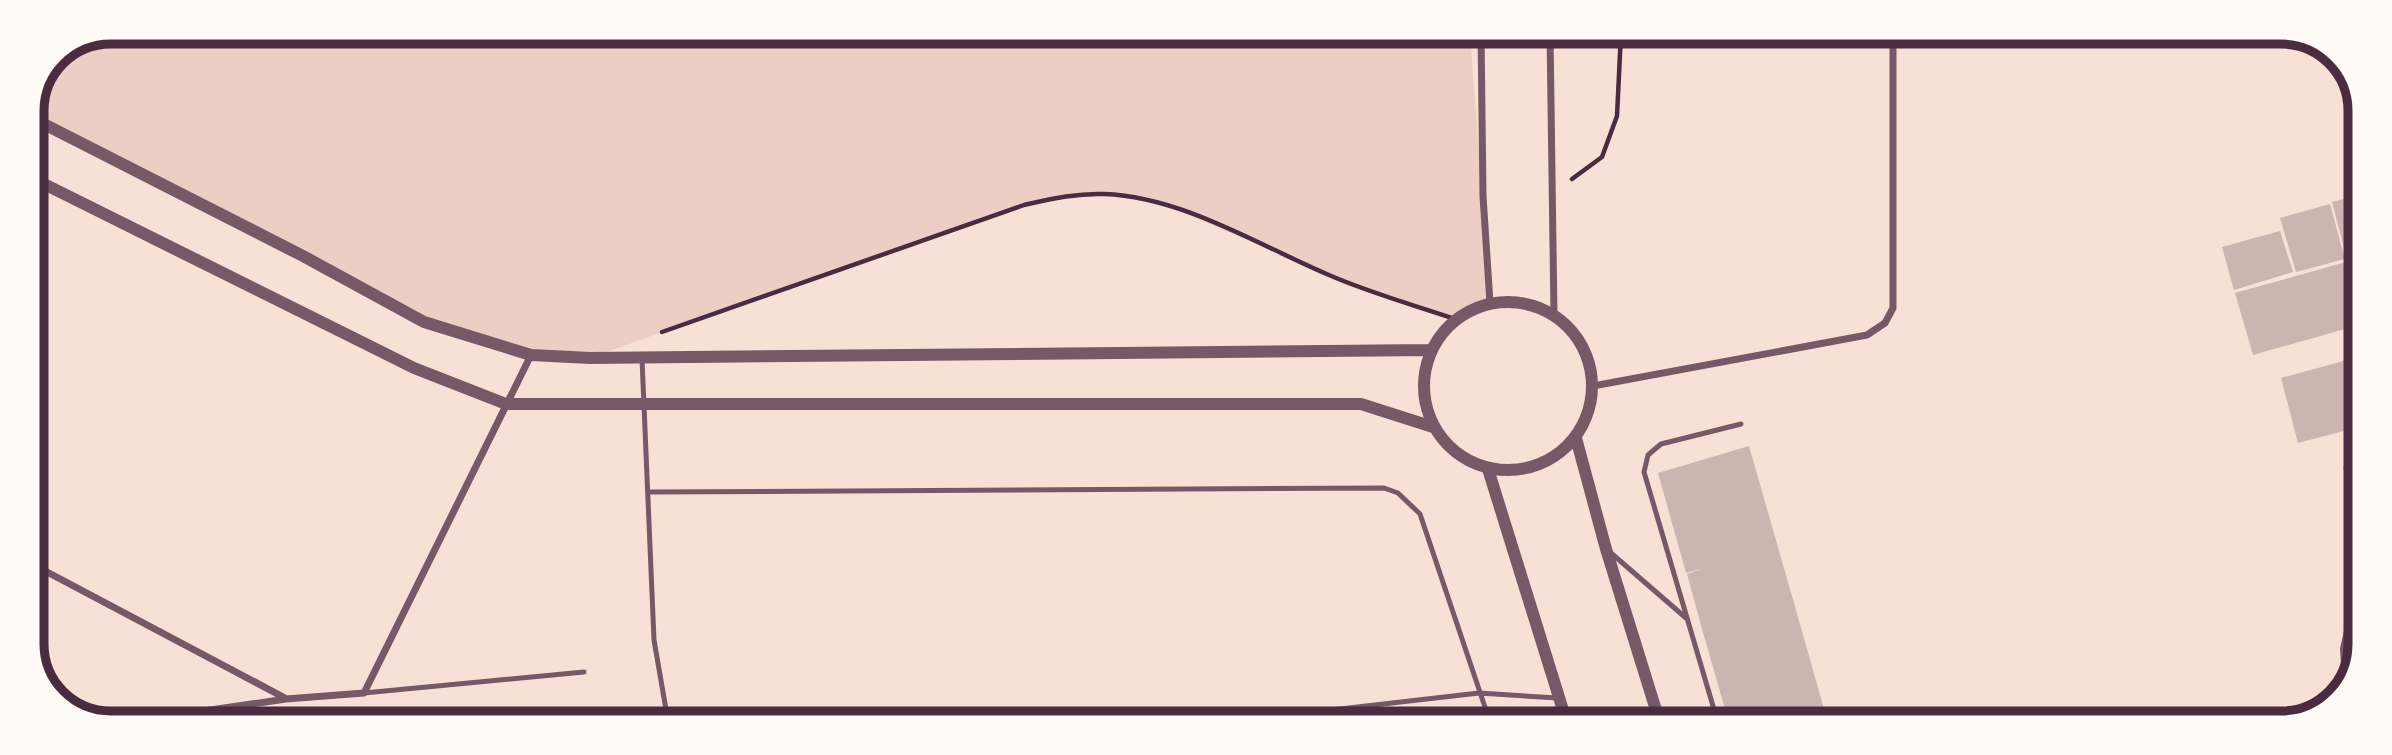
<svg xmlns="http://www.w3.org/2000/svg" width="2392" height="755" viewBox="0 0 2392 755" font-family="'PT Sans',sans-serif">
	<rect width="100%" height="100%" fill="#f7e1d7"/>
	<path fill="#ebcfc5" d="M111,32L1470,33L1490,303L1455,319L1331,276L1177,210L1137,197L1070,195L1024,205L942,232L590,358L531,355L424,322L32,118V110L55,54Z"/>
	<path fill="#ccb4b1" d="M2360,195V244L2344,248L2332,202Z
		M2330,204L2345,259L2296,272L2280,218Z
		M2280,231L2293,272L2234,290L2222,247Z
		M2346,262L2359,310V325L2253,355L2235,293Z
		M2347,360L2359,404V427L2298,443L2281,378Z
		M1749,446L1794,603L1828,723H1729L1702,629L1687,574L1704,568L1686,573L1658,473Z"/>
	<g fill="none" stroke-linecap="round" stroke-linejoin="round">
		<path stroke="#4a2c40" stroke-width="4.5" d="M1572,179L1602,157L1617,116L1621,33
			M662,332L1024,205C1051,199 1076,193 1104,194C1183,197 1258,245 1329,275C1370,293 1414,305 1455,319"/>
		<path stroke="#755966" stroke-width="5" d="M642,359L654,640L668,721
			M650,492L1384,488L1398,493L1420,514L1490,722
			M1611,553L1686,618
			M364,693L584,672
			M1226,722L1479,693L1557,698
			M1718,723L1644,472L1648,455L1661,444L1741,424"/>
		<path stroke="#755966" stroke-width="7" d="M1481,33L1483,196L1490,303
			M1550,33L1554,315
			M1593,386L1867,335L1885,323L1893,308V34
			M2347,468L2358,505
			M32,564L285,698
			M135,721L286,699L364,693L531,355"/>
		<path stroke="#755966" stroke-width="12" d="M32,118L303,256L424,322L531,355L590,358L1431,350
			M32,178L414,368L506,404H1361L1433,427
			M1424 386a84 84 0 1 1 168 0a84 84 0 1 1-168 0Z
			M1576,438L1606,549L1660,723
			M1488,469L1567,723
			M2348,680L2346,649L2358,595"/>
	</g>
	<path d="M0 0H2392V755H0ZM111 44H2281A67 67 0 0 1 2348 111V644A67 67 0 0 1 2281 711H111A67 67 0 0 1 44 644V111A67 67 0 0 1 111 44Z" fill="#fffaf5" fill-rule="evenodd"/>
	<path fill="none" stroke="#4a2c40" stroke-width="9" d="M111 44H2281A67 67 0 0 1 2348 111V644A67 67 0 0 1 2281 711H111A67 67 0 0 1 44 644V111A67 67 0 0 1 111 44Z"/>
</svg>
